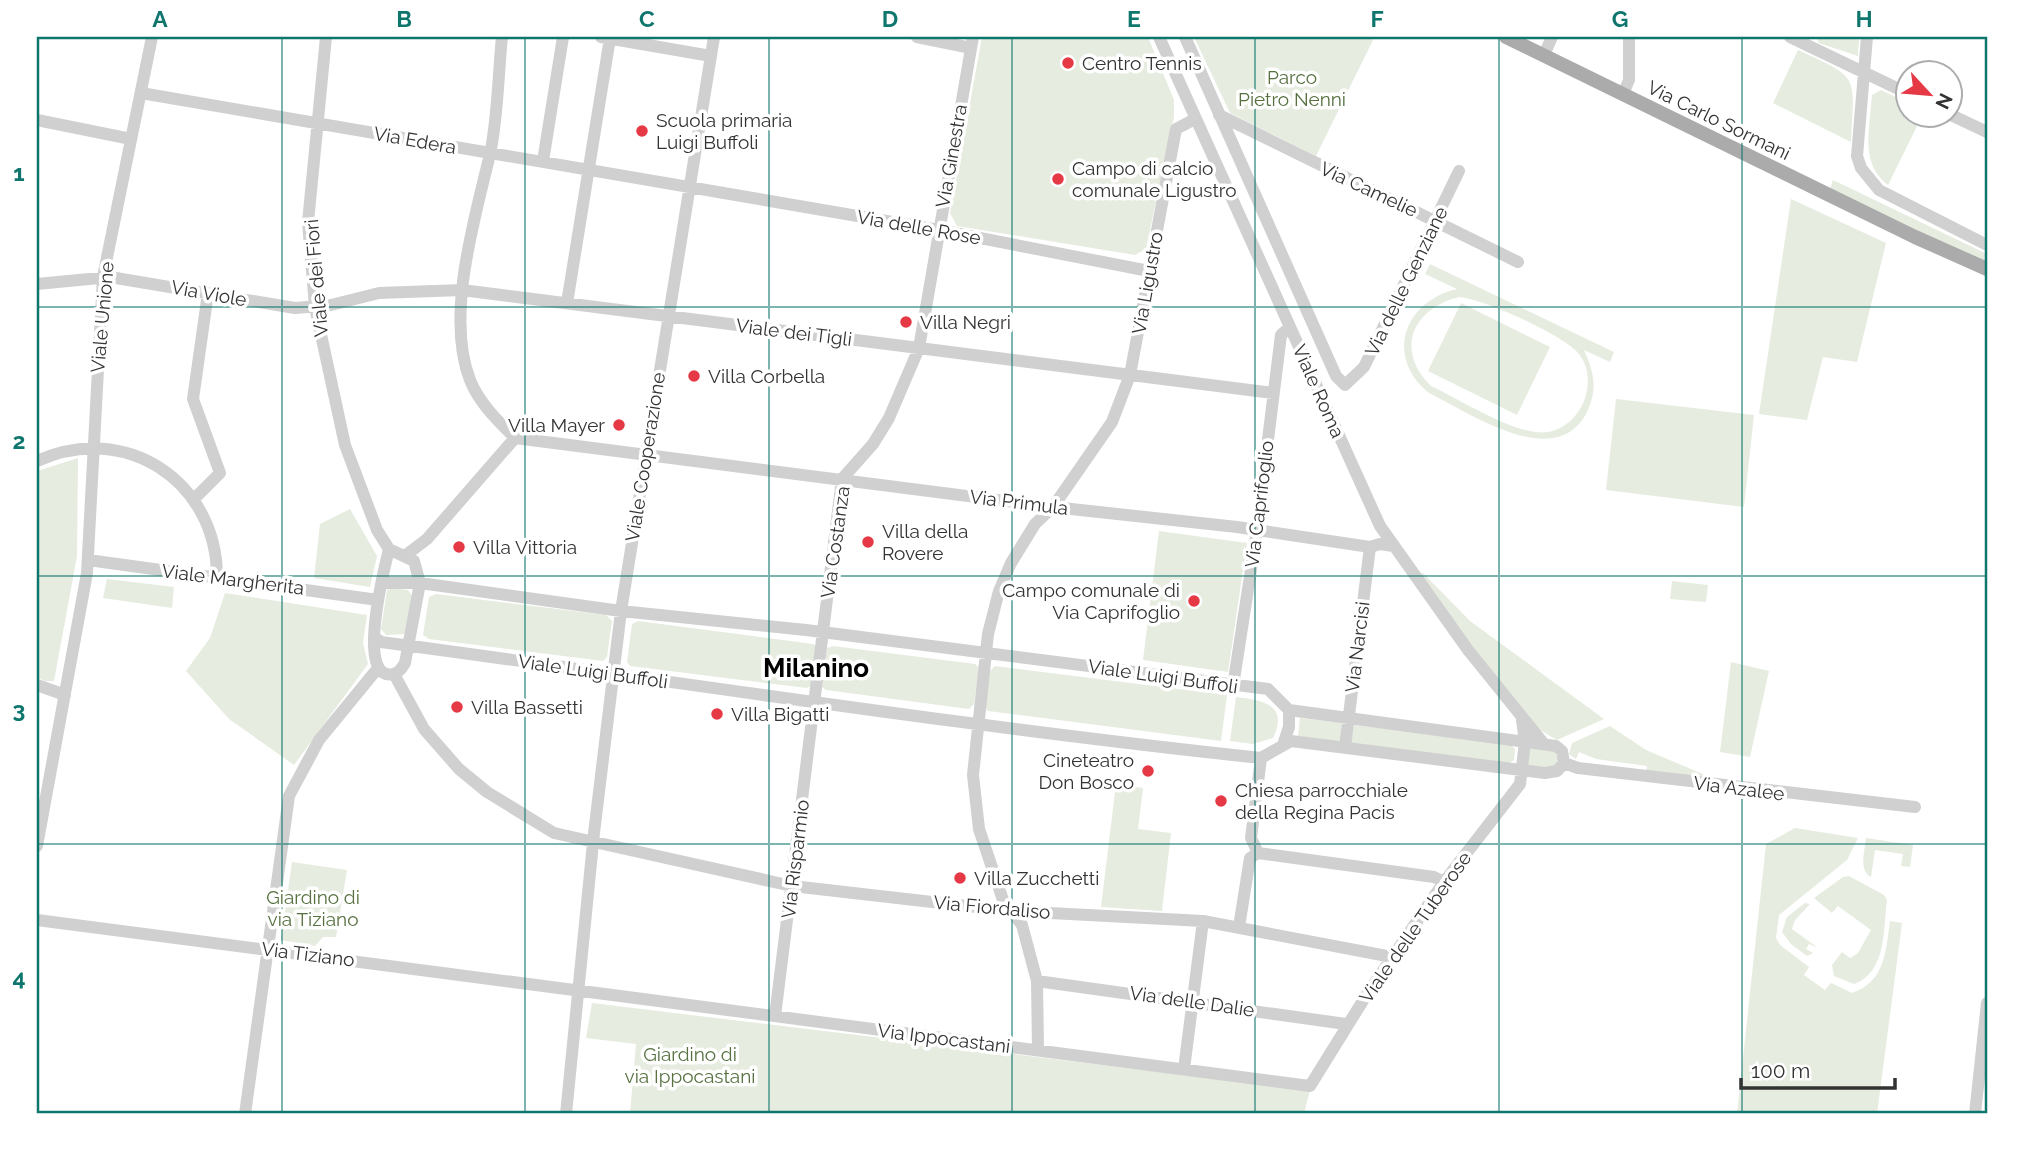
<svg xmlns="http://www.w3.org/2000/svg" width="2024" height="1151" viewBox="0 0 2024 1151" font-family="Raleway,sans-serif">
	<rect width="100%" height="100%" fill="#fff"/>
	<path fill="#e6ecdf" fill-rule="evenodd" d="M982,37H1148L1174,100V117L1146,249L1135,255L957,226L950,213Z
		M1194,37H1366L1373,40L1316,156L1230,113Z
		M1817,37H1859L1858,56L1819,43Z
		M1798,50C1861,79 1854,74 1851,142L1773,103Z
		M1881,90L1908,103L1909,116H1922L1888,185C1859,163 1870,128 1872,95Z
		M1833,180L1987,254V267L1830,189Z
		M1791,199L1886,243L1857,362L1823,357L1807,420L1759,414Z
		M1430,264L1614,352L1610,362L1584,350C1594,372 1598,389 1587,412C1556,473 1470,413 1429,393C1384,357 1404,301 1457,289L1425,274ZM1459,297C1484,299 1564,335 1579,354C1603,386 1575,438 1535,432C1504,428 1461,400 1431,386C1394,350 1413,308 1459,297Z
		M1461,303L1550,347L1517,415L1428,371Z
		M1616,399L1754,415L1744,507L1606,490Z
		M78,458L77,556L54,681H45L37,677V471Z
		M350,509L377,556L370,587L314,578L320,524Z
		M1159,531L1247,543L1228,672L1143,660Z
		M1423,573L1470,621L1604,719L1557,740L1528,723L1419,574Z
		M107,579L174,587L172,608L103,598Z
		M1672,581L1708,585L1706,602L1670,599Z
		M391,588L408,590L413,597L406,634L386,635L381,629L387,590Z
		M225,593L367,615L363,643L368,664L294,765L229,719L186,671L210,638Z
		M436,594L606,615L612,621L607,657L603,661L429,639L423,635L429,597Z
		M638,621L813,644L816,646L812,685L807,688L630,666L627,662L632,624Z
		M833,646L975,664L979,668L974,704L969,709L826,690L822,687L827,648Z
		M1731,662L1769,671L1750,757L1720,752Z
		M995,666L1227,695L1221,741L988,711L984,707L990,671Z
		M1236,697C1263,700 1289,705 1273,738L1253,744L1230,741Z
		M1300,718L1342,723L1340,742L1298,736Z
		M1354,725L1510,744L1515,749L1514,760L1507,764L1351,743Z
		M1610,726L1646,750L1717,780L1646,773L1647,766L1596,759L1579,752L1576,759L1569,754L1572,743Z
		M1529,749H1554L1559,760L1554,768H1531L1527,764Z
		M1116,784L1143,788L1138,829L1171,833L1162,911L1101,907Z
		M1795,828L1858,838L1847,860L1779,915L1776,938L1780,945L1809,967L1804,975L1825,990L1831,983L1852,993C1885,982 1886,951 1890,921L1902,923L1877,1114H1737L1766,844Z
		M1866,838L1913,845L1910,867L1901,866L1903,854L1875,850L1871,877C1858,870 1865,851 1866,838Z
		M292,862L347,870L336,937H323L315,946L281,940Z
		M1849,876L1884,895L1887,900C1883,929 1887,972 1854,984L1834,976L1832,965L1842,952L1850,958L1858,953L1871,930L1838,906L1832,913L1814,898L1843,877Z
		M1805,903L1810,904L1795,920L1792,929L1818,948L1809,944L1806,949L1813,953L1807,956L1791,944L1782,932L1787,917Z
		M592,1003L1310,1090L1304,1114H630L636,1044L586,1038Z"/>
	<g fill="none" stroke-linecap="round" stroke-linejoin="round">
		<path stroke="#d0d0d0" stroke-width="12" d="M326,37L308,222L315,307L345,445L377,530L389,549
			M502,37C498,75 498,117 490,154C475,218 445,316 470,380C479,403 498,421 515,438L1053,507L1237,527L1370,547L1380,544L1393,546
			M601,37L711,56
			M917,37L971,48
			M1159,37L1380,526L1468,650L1544,744
			M1185,37L1336,376L1345,385L1364,367L1459,171
			M1790,37L1909,94
			M1867,37L1857,156L1861,168L1879,190L1987,245
			M1544,55L1552,37
			M141,93L939,230L1149,271
			M1623,94L1629,80V37
			M1219,115L1518,262
			M1951,115L1987,132
			M37,120L131,139
			M543,161L563,37
			M37,284L110,277L295,308L331,305L379,293L462,290L1273,393
			M567,303L610,38
			M37,461C125,421 217,481 217,577
			M193,500L220,473L193,399L208,293
			M389,549L414,561L420,583L405,663C402,668 399,673 393,674C355,682 385,566 389,549Z
			M406,555L427,539L515,438
			M88,560L378,600
			M382,583H420L621,611L806,630L1268,689L1289,710V727L1283,745
			M374,637L381,642C674,681 967,727 1261,758L1291,741L1545,773L1557,771L1564,763L1562,751L1556,746L1289,710
			M394,674L424,729L459,769L487,792L554,833L792,886L1011,911L1203,921L1392,957
			M37,685L65,695
			M1233,686L1255,544L1281,335L1290,327
			M1345,747L1370,547
			M1564,763L1578,768L1915,807
			M37,846L87,573L103,277L152,37
			M1258,853L1434,877L1444,882
			M1258,853L1251,838L1261,758
			M37,920L1310,1086L1369,991L1444,882L1520,784L1525,742L1522,720
			M1239,927L1250,858L1258,853
			M1037,981L1346,1024
			M775,1016L842,479L873,444L889,418L919,348L973,37
			M1038,1050L1037,981L1022,925L1003,900L979,829L973,775L988,634L999,591L1011,563L1035,524L1053,507L1112,422L1130,375L1176,129L1195,119
			M1184,1069L1203,921
			M245,1114L289,796L319,740L378,668
			M566,1114L594,833L621,611L714,37
			M1975,1114L1987,1003"/>
		<path stroke="#ababab" stroke-width="14" d="M1506,37L1915,237L1987,269"/>
	</g>
	<path fill="none" stroke="#0f766e" stroke-width="2" stroke-opacity="0.55" d="M282,37V1114M525,37V1114M769,37V1114M1012,37V1114M1255,37V1114M1499,37V1114M1742,37V1114M37,307H1987M37,576H1987M37,844H1987"/>
	<g fill="#e63946" stroke="#fff" stroke-width="2.5">
		<circle cx="1068" cy="63" r="7"/>
		<circle cx="642" cy="131" r="7"/>
		<circle cx="1058" cy="179" r="7"/>
		<circle cx="906" cy="322" r="7"/>
		<circle cx="694" cy="376" r="7"/>
		<circle cx="619" cy="425" r="7"/>
		<circle cx="868" cy="542" r="7"/>
		<circle cx="459" cy="547" r="7"/>
		<circle cx="1194" cy="601" r="7"/>
		<circle cx="457" cy="707" r="7"/>
		<circle cx="717" cy="714" r="7"/>
		<circle cx="1148" cy="771" r="7"/>
		<circle cx="1221" cy="801" r="7"/>
		<circle cx="960" cy="878" r="7"/>
	</g>
	<g text-anchor="middle" dominant-baseline="central" stroke-width="7" stroke-linejoin="round" paint-order="stroke">
		<g font-size="19" fill="#333" stroke="#fff" text-anchor="start">
			<text x="1082" y="63">Centro Tennis</text>
			<text x="656" y="120">Scuola primaria<tspan x="656" dy="22">Luigi Buffoli</tspan></text>
			<text x="1072" y="168">Campo di calcio<tspan x="1072" dy="22">comunale Ligustro</tspan></text>
			<text x="920" y="322">Villa Negri</text>
			<text x="708" y="376">Villa Corbella</text>
			<text x="605" y="425" text-anchor="end">Villa Mayer</text>
			<text x="882" y="531">Villa della<tspan x="882" dy="22">Rovere</tspan></text>
			<text x="473" y="547">Villa Vittoria</text>
			<text x="1180" y="590" text-anchor="end">Campo comunale di<tspan x="1180" dy="22">Via Caprifoglio</tspan></text>
			<text x="471" y="707">Villa Bassetti</text>
			<text x="731" y="714">Villa Bigatti</text>
			<text x="1134" y="760" text-anchor="end">Cineteatro<tspan x="1134" dy="22">Don Bosco</tspan></text>
			<text x="1235" y="790">Chiesa parrocchiale<tspan x="1235" dy="22">della Regina Pacis</tspan></text>
			<text x="974" y="878">Villa Zucchetti</text>
		</g>
		<g font-size="19" fill="#56703f" stroke="#fff">
			<text x="1292" y="77">Parco<tspan x="1292" dy="22">Pietro Nenni</tspan></text>
			<text x="313" y="897">Giardino di<tspan x="313" dy="22">via Tiziano</tspan></text>
			<text x="690" y="1054">Giardino di<tspan x="690" dy="22">via Ippocastani</tspan></text>
		</g>
		<g font-size="19" fill="#333" stroke="#fff">
			<text transform="translate(1719 120) rotate(26)">Via Carlo Sormani</text>
			<text transform="translate(415 140) rotate(10)">Via Edera</text>
			<text transform="translate(951 156) rotate(-80)">Via Ginestra</text>
			<text transform="translate(1369 189) rotate(25)">Via Camelie</text>
			<text transform="translate(919 227) rotate(10)">Via delle Rose</text>
			<text transform="translate(316 278) rotate(-95)">Viale dei Fiori</text>
			<text transform="translate(1406 281) rotate(-64)">Via delle Genziane</text>
			<text transform="translate(1147 283) rotate(-80)">Via Ligustro</text>
			<text transform="translate(209 293) rotate(10)">Via Viole</text>
			<text transform="translate(102 317) rotate(-85)">Viale Unione</text>
			<text transform="translate(794 332) rotate(7)">Viale dei Tigli</text>
			<text transform="translate(1319 391) rotate(66)">Viale Roma</text>
			<text transform="translate(645 457) rotate(-81)">Viale Cooperazione</text>
			<text transform="translate(1019 502) rotate(7)">Via Primula</text>
			<text transform="translate(1259 504) rotate(-83)">Via Caprifoglio</text>
			<text transform="translate(835 542) rotate(-82)">Via Costanza</text>
			<text transform="translate(233 579) rotate(7)">Viale Margherita</text>
			<text transform="translate(1357 647) rotate(-83)">Via Narcisi</text>
			<text transform="translate(593 671) rotate(8)">Viale Luigi Buffoli</text>
			<text transform="translate(1163 676) rotate(8)">Viale Luigi Buffoli</text>
			<text transform="translate(1739 788) rotate(7)">Via Azalee</text>
			<text transform="translate(795 859) rotate(-83)">Via Risparmio</text>
			<text transform="translate(992 907) rotate(5)">Via Fiordaliso</text>
			<text transform="translate(1415 927) rotate(-55)">Viale delle Tuberose</text>
			<text transform="translate(308 954) rotate(7)">Via Tiziano</text>
			<text transform="translate(1192 1001) rotate(8)">Via delle Dalie</text>
			<text transform="translate(944 1038) rotate(7)">Via Ippocastani</text>
		</g>
		<g font-size="26" font-weight="bold" fill="#000" stroke="#fff">
			<text x="816" y="668">Milanino</text>
		</g>
	</g>
	<rect width="2024" height="1151" fill="none" stroke="#ffffff" stroke-width="77"/>
	<g transform="translate(1929 94) rotate(116)"><circle r="33" fill="#ffffff" stroke="#adadad" stroke-width="2"/>
	<path d="M0-5L12 26L0 18L-12 26Z" fill="#e63946"/>
	<text y="-10" font-size="19" font-weight="bold" text-anchor="middle" fill="#333333">N</text>
	</g>
	<path d="M1741 1078v10h154v-10" fill="none" stroke="#333333" stroke-width="3.5"/>
	<text x="1751" y="1078" font-size="21" fill="#333333" stroke="#ffffff" stroke-width="5" paint-order="stroke">100 m</text>
	<rect x="38" y="38" width="1948" height="1074" fill="none" stroke="#0f766e" stroke-width="2.5"/>
	<g font-size="23" text-anchor="middle" font-weight="bold" fill="#0f766e">
		<text x="160" y="27">A</text>
		<text x="404" y="27">B</text>
		<text x="647" y="27">C</text>
		<text x="890" y="27">D</text>
		<text x="1134" y="27">E</text>
		<text x="1377" y="27">F</text>
		<text x="1620" y="27">G</text>
		<text x="1864" y="27">H</text>
		<text x="19" y="181">1</text>
		<text x="19" y="449">2</text>
		<text x="19" y="718">3</text>
		<text x="19" y="986">4</text>
	</g>
</svg>
